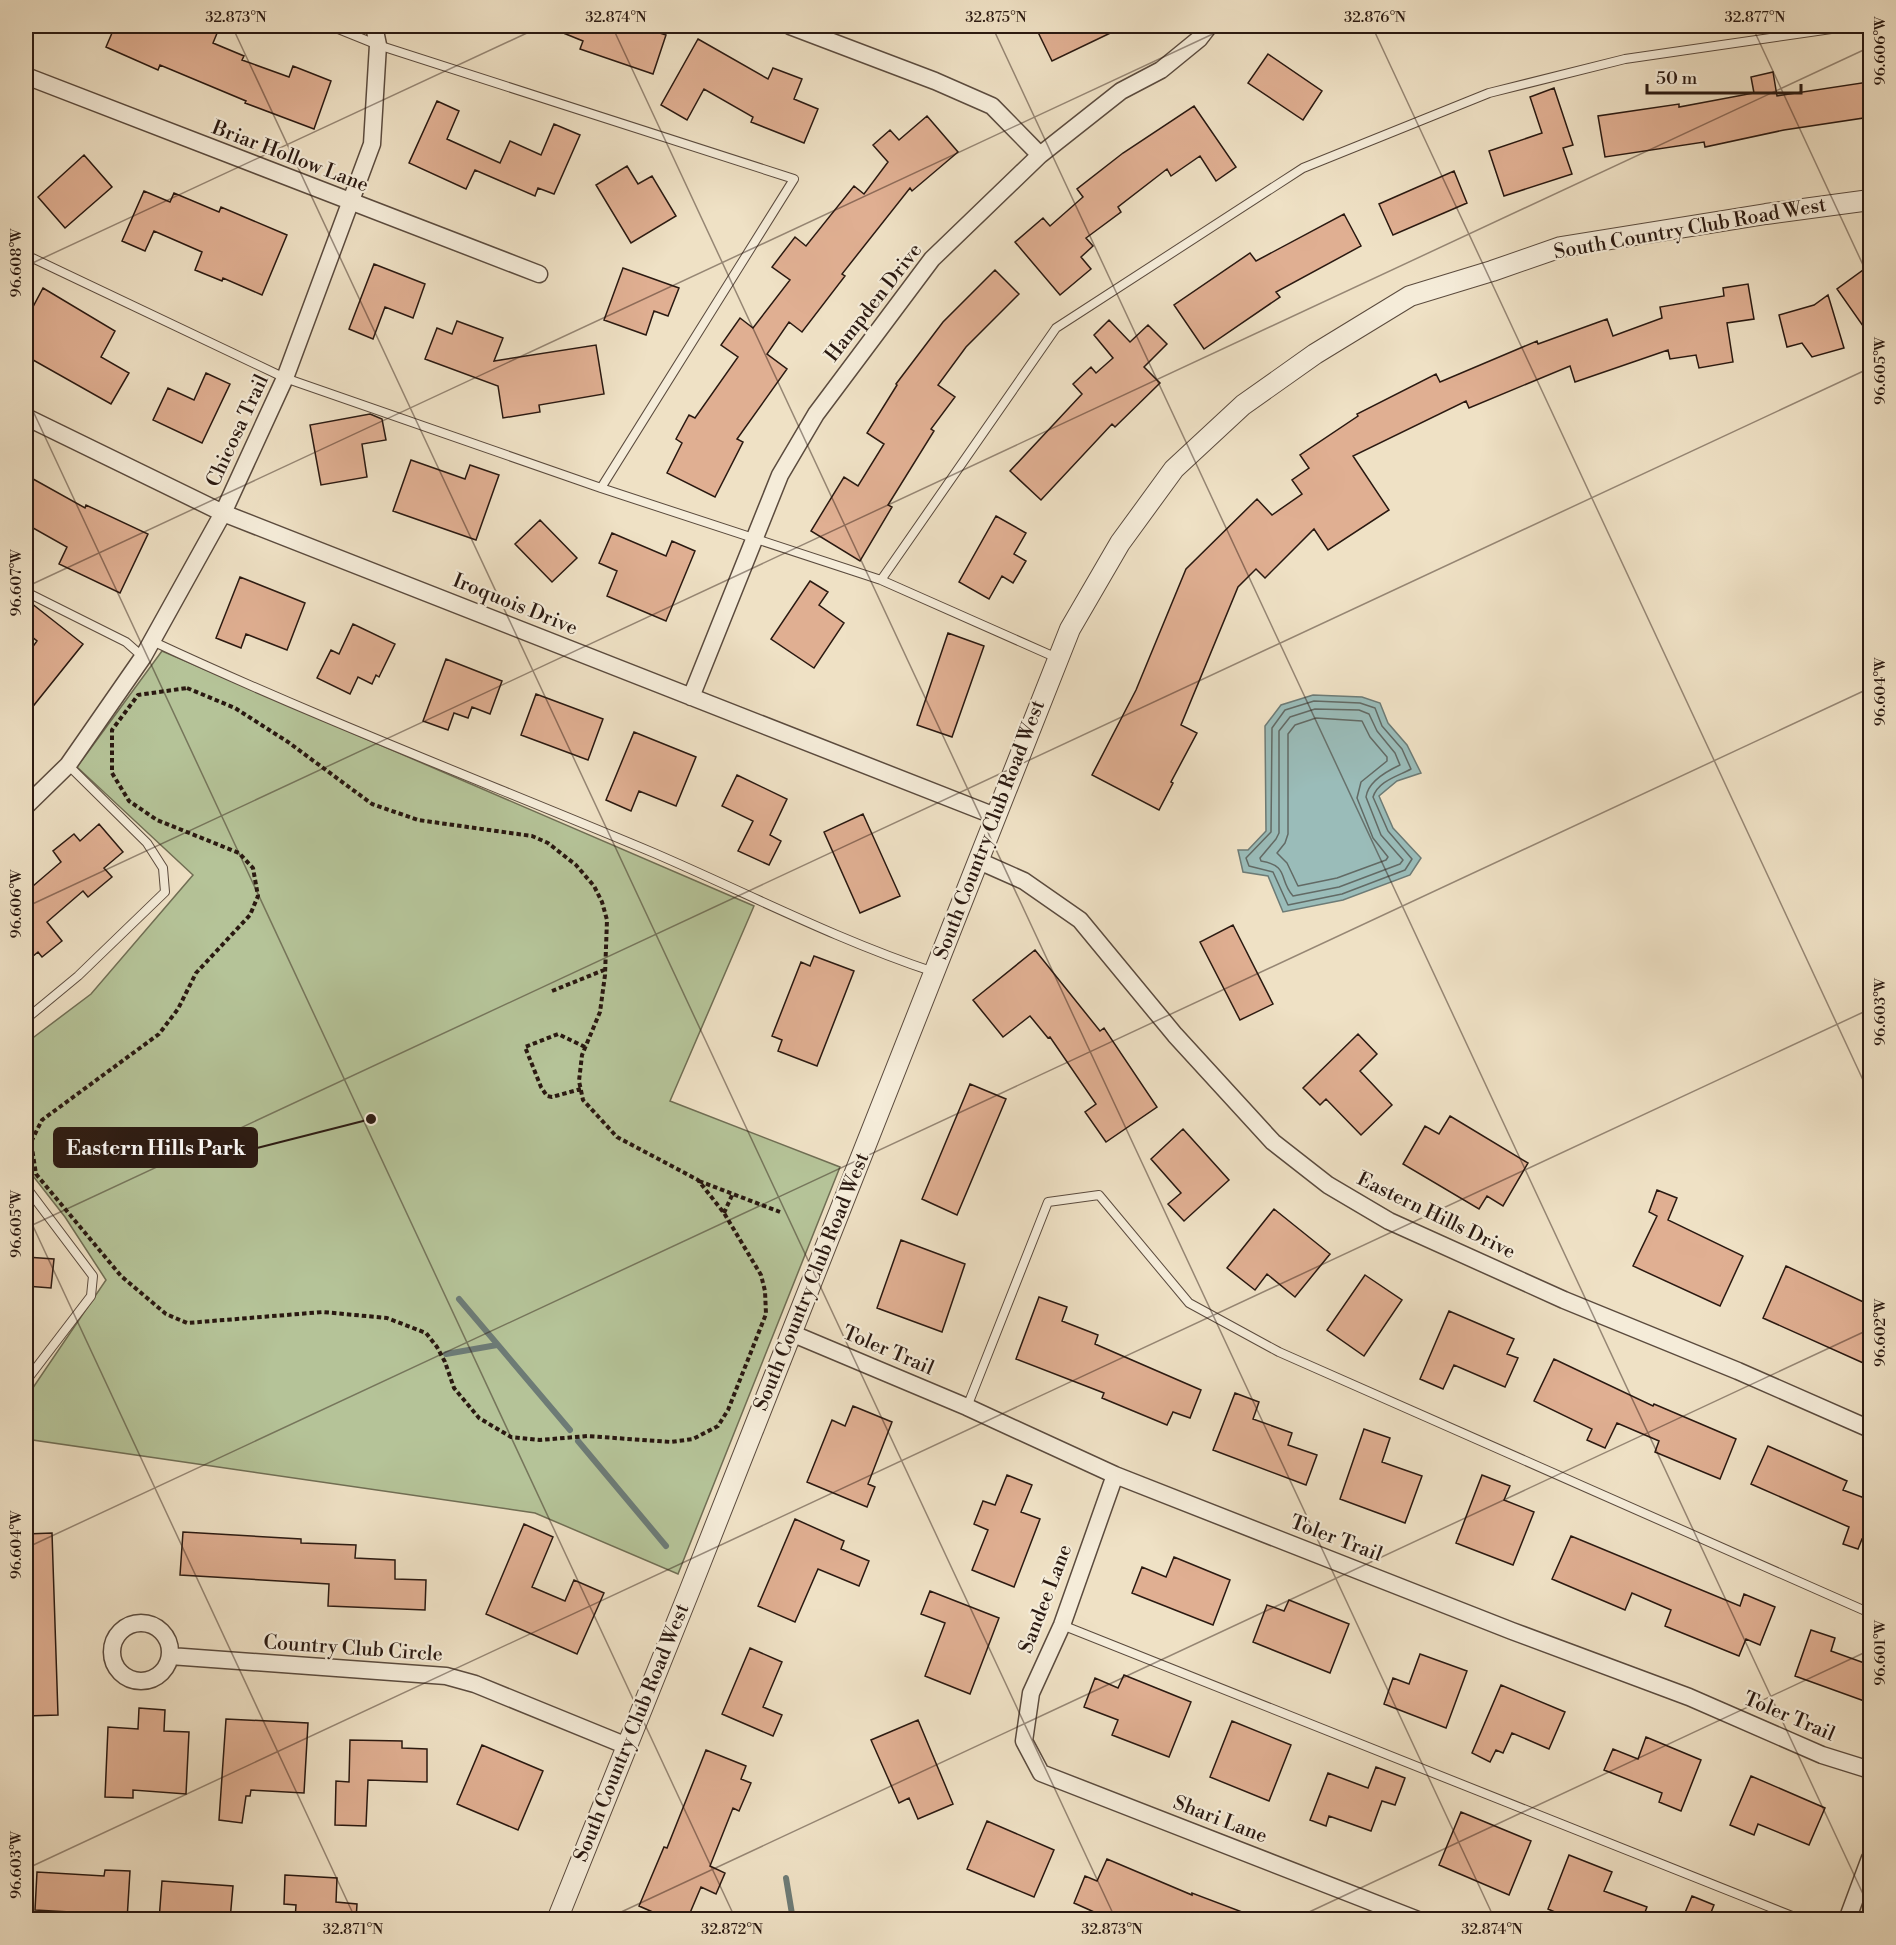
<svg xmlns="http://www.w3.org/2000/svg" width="1896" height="1945" viewBox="0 0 1896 1945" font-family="'Libre Bodoni',serif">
	<rect width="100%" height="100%" fill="#efe1c5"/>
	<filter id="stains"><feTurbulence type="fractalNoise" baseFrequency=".00333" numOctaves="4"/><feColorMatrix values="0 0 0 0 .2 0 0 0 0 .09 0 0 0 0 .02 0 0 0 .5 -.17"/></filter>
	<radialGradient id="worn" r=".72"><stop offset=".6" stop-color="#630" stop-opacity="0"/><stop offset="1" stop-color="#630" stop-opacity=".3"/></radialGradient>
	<path fill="#b5c398" stroke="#706e54" stroke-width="1.5" d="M162,651L754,906L670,1101L840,1167L678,1574L535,1513L26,1439V1398L106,1280L65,1217L26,1167V1043L91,994L193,875L77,767Z"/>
	<path fill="#9abcb9" stroke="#6d7b76" stroke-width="1.5" d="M1313,695L1362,697L1380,703L1388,723L1407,745L1421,773L1397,781L1379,796L1393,828L1421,858L1410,875L1343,900L1283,912L1268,876L1243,872L1238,850H1248L1266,831L1265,726L1281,705Z"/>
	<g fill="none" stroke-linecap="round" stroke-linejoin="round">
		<path stroke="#626a65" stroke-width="1.5" d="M1314,701L1360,703L1375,708L1382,726L1402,749L1411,769C1398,776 1378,781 1373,797L1388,831L1412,859L1405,870L1342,894L1288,905L1273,872L1249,866L1246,858L1271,832L1272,728L1285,710Z
			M1315,709L1359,710L1369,714L1377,731L1395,753L1400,765C1387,771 1368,781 1366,797L1381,835L1403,860L1400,864L1339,887L1293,896C1278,879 1290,866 1261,861L1260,858L1276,839L1279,833V731L1290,717Z
			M1316,718L1362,721L1370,737L1387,757V761L1361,782L1357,798L1373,838L1388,857L1386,860L1337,878L1298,886L1287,863L1277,853L1285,843L1288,834V734L1295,725Z"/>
		<path stroke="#6d7b76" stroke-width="6" d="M459,1299L570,1430
			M446,1354L497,1345
			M578,1441L666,1546
			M786,1878L793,1920"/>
	</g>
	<path fill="#e0af92" stroke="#2a1911" stroke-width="1.5" d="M115,26H220L213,43L244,56L242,60L289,77L293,66L331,81L314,129L245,103L246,101L160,65L158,70L106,47Z
		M546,26H638L666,35L653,74L580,49L583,41Z
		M1035,26H1125L1052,61Z
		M698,39L768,79L773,68L802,79L794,99L818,109L804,143L751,122L753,117L704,89L687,120L661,105Z
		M1268,54L1322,91L1303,120L1248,83Z
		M1773,72L1777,96L1868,82L1870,117L1784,130L1705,147L1704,142L1605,157L1598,116L1679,104V107L1754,93L1751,77Z
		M1554,88L1573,145L1563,148L1572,174L1504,196L1489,151L1542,133L1530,97Z
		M437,101L459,111L447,139L500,163L510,141L541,155L554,124L580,135L554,194L538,188L535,196L475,170L466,189L409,163Z
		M1194,106L1236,167L1216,181L1200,156L1171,176L1167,169L1118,207L1121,212L1086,238L1093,246L1081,257L1091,269L1060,295L1015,242L1043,218L1050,226L1083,197L1077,189L1123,153Z
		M927,116L958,152L912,191L910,188L842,274L845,276L802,332L789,322L767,354L787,369L737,439L743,442L715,497L667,473L682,443L676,439L689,415L695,418L738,357L721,345L740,318L753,328L790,280L772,267L795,237L806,246L854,186L864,194L888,162L873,145L890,130L899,140Z
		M84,155L112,187L65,228L38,197Z
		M627,166L638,184L652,176L676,216L631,243L596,185Z
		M1454,171L1467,203L1393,235L1379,204Z
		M144,191L170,202L174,193L219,212L221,207L287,235L262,295L223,278L222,281L195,270L202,252L154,231L145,251L122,241Z
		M1344,214L1361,246L1276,292L1280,297L1204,349L1174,305L1250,253L1256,261Z
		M374,264L425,284L413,318L385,307L373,339L349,329Z
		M1870,265V336L1837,289Z
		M623,268L679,288L668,316L654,311L646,335L604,320Z
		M995,270L1019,294L966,347L938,385L955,397L931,429L934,431L888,505L892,507L860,561L811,531L844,477L858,486L884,444L867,433L897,385L896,384L943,322Z
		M1748,284L1754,319L1727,323L1733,362L1699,368L1696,355L1670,359L1668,350L1575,382L1570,366L1469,408L1466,401L1353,456L1389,510L1328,550L1314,529L1265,578L1256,569L1238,587L1181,725L1197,733L1171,782L1173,783L1159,810L1092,775L1136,690L1186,569L1257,499L1272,515L1302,494L1292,480L1309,468L1300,455L1358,416L1357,414L1436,374L1440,382L1537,341L1538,344L1607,319L1613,336L1662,318L1660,307L1724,296L1723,288Z
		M43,288L115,331L101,357L129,373L111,404L26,356V320Z
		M1828,295L1844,348L1812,357L1802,343L1787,347L1779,315L1814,305Z
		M1109,320L1130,342L1148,325L1167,344L1144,367L1160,383L1115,427L1112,424L1041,500L1010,471L1082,394L1073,384L1091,367L1096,373L1113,358L1094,335Z
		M457,321L503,338L494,361L596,345L604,394L539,405L540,412L503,418L498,386L425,359L437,328L452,334Z
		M206,373L230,384L202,443L153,420L168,388L194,400Z
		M370,414L382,419L386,440L362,444L367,477L321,485L310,425Z
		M411,460L465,479L470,465L499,475L476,540L393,511Z
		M26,475L85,508L86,505L148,534L120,593L59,564L67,547L26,524Z
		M996,516L1026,533L1014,554L1026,561L1013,583L1002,576L989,599L959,582Z
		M540,520L577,558L552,582L515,544Z
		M612,533L666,556L672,541L695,551L666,621L607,596L617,571L599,563Z
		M240,577L305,603L287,650L246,634L241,648L216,638Z
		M810,581L828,592L819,605L844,623L814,668L771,639Z
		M26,599L83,644L26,715V656L37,641L26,632Z
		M353,624L395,644L379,677L376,675L372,684L358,677L350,694L317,678L331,650L339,654Z
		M948,633L984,646L952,737L917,725Z
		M446,659L502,681L490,714L472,707L468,718L454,713L448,730L423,721Z
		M536,694L603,719L588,760L521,735Z
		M634,732L696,757L676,806L639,791L631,811L606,800Z
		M737,775L787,799L770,835L781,841L769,865L738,851L753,821L722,806Z
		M863,814L900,896L860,913L824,832Z
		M99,824L123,852L104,868L112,877L88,897L83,891L47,922L62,941L42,957L38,952L26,962V892L61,862L53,851L74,834L80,841Z
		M1233,925L1273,1004L1240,1020L1200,942Z
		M1035,950L1100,1031L1104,1028L1157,1107L1106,1142L1085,1112L1096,1104L1050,1037L1048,1038L1030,1016L1003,1037L973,1000Z
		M814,956L854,971L817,1066L778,1051L782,1040L772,1036L801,962L810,966Z
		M1358,1034L1377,1054L1360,1071L1392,1105L1361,1135L1326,1099L1320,1105L1303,1088Z
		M970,1084L1006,1099L957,1215L922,1199Z
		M1450,1116L1528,1163L1503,1206L1487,1196L1479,1209L1403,1164L1425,1126L1439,1134Z
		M1183,1129L1229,1180L1184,1221L1168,1204L1181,1193L1151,1159Z
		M1657,1190L1677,1198L1668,1220L1743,1256L1720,1306L1633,1266L1657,1216L1649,1212Z
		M1274,1209L1330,1254L1295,1297L1267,1274L1255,1290L1227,1268Z
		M901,1240L965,1264L942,1332L877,1308Z
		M26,1257L54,1259L51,1288L26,1286Z
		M1786,1266L1870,1305V1366L1763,1318Z
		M1365,1275L1402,1300L1364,1356L1327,1330Z
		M1039,1297L1067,1307L1062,1321L1098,1335L1095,1344L1201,1390L1190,1418L1173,1412L1167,1425L1102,1398L1104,1393L1016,1359Z
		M1449,1311L1514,1339L1507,1354L1518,1358L1505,1387L1454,1365L1443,1389L1420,1379Z
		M1554,1359L1653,1406L1654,1404L1736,1439L1720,1479L1655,1452L1659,1441L1617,1423L1605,1448L1587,1440L1592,1429L1534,1401Z
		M1235,1393L1259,1402L1253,1419L1292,1433L1288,1445L1317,1455L1306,1485L1213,1450Z
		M853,1406L892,1422L868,1484L875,1487L867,1507L807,1482L832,1420L845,1426Z
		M1364,1429L1390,1438L1382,1462L1422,1476L1405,1523L1340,1499Z
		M1768,1446L1847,1481L1843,1490L1870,1500V1542L1862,1539L1858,1549L1843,1544L1849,1527L1751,1484Z
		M1007,1475L1032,1485L1021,1512L1040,1519L1014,1587L972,1570L988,1530L974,1524L983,1501L995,1505Z
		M1482,1475L1510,1486L1504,1500L1534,1512L1513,1565L1456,1543Z
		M795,1519L844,1541L841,1549L869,1561L859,1586L818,1569L795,1622L758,1606Z
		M524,1524L553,1537L532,1587L565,1601L574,1580L604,1593L577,1654L486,1614Z
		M183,1532L301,1539V1543L356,1545L355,1558L395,1560V1579L426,1580L425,1610L328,1606L329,1584L180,1575Z
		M52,1533L58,1715L26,1716V1534Z
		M1571,1536L1740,1606L1744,1594L1775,1607L1760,1645L1746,1639L1739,1656L1665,1626L1671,1610L1632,1593L1625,1610L1552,1579Z
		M1174,1557L1230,1580L1213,1625L1132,1593L1142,1567L1166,1577Z
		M930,1591L999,1618L970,1694L925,1676L945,1623L921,1614Z
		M1289,1600L1349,1624L1330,1673L1253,1642L1267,1605L1284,1611Z
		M1811,1630L1835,1638L1831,1651L1870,1665V1692L1867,1702L1795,1676Z
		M750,1648L782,1662L763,1707L782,1715L773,1736L722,1714Z
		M1420,1654L1467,1671L1446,1728L1384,1704L1393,1678L1409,1684Z
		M1124,1675L1191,1702L1169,1757L1112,1735L1118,1720L1084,1707L1095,1678L1118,1688Z
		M1501,1685L1565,1712L1549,1749L1512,1733L1503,1753L1496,1750L1490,1762L1472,1753Z
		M139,1708L165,1710L164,1731L189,1732L186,1794L133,1790V1798L105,1797L108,1727L138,1729Z
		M226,1719L308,1723L304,1793L251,1790L250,1796H246L242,1823L219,1820Z
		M918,1720L953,1804L918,1819L909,1798L899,1803L871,1740Z
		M1232,1721L1291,1745L1269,1801L1210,1777Z
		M1646,1737L1701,1760L1681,1811L1659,1802L1662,1793L1604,1770L1613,1749L1638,1759Z
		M350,1740L402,1741V1748L427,1749V1782L368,1780L366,1826L335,1825L336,1781L349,1782Z
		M482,1745L543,1771L518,1830L457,1804Z
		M706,1750L746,1766L741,1779L751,1783L739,1811L733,1808L710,1866L725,1873L716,1894L701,1887L687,1920H653L655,1913L639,1906L664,1847L667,1848Z
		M1376,1767L1405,1778L1395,1805L1382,1801L1371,1831L1329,1816L1326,1826L1310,1820L1328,1773L1368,1788Z
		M1751,1776L1825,1808L1809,1845L1758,1824L1754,1835L1730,1825Z
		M1461,1812L1531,1841L1509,1895L1439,1865Z
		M987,1821L1054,1850L1034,1897L967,1869Z
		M1569,1855L1612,1872L1604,1891L1647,1907L1642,1920H1573L1548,1909Z
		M1107,1859L1192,1895V1893L1258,1918V1920H1112L1074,1903L1085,1876L1097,1881Z
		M105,1870L130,1871L127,1920H70V1912L35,1910L37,1872L104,1876Z
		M285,1875L337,1878L336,1902L357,1904L356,1920H295L296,1905L284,1904Z
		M162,1881L233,1886L230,1920H159Z
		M1692,1896L1714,1905L1708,1920H1682Z"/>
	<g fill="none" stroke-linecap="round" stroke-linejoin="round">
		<defs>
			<path id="service" d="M331,26L378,45L794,179L601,488
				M26,255L285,378L601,488L881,580L1057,658
				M881,580L1056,328L1303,168L1489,93L1625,59L1852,26
				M26,592L126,642L143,657
				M152,641C317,718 487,783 654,853C747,893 837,940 934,972
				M26,1019L78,976L165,892L163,868L147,843L68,765
				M26,1187L93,1276L91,1296L26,1381
				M967,1407L1048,1202L1099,1195L1189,1303L1279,1352L1870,1613
				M1062,1625L1802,1920"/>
			<path id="minor" d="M790,26L935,81L992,106L1040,155
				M26,76L539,274
				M26,417L223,513L995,816
				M691,697L780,475L816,414L932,259L1040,155L1121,91L1161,70L1199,39L1209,26
				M26,806L68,765L143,657L223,513L285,378L372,144L378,45L374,26
				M979,861L1024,881L1080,920L1175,1035L1273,1142L1328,1185L1389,1221L1564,1300L1738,1371L1870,1429
				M791,1333L967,1407L1115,1475L1512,1631L1689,1697L1822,1755L1870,1770
				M1115,1475L1062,1625L1031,1693L1024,1741L1041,1773L1418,1920
				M112 1652a29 29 0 1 1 58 0a29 29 0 1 1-58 0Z
				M170,1656L446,1676L475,1684L627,1746
				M1847,1920L1870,1858"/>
			<path id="tertiary" d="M557,1920L689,1592L1070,629L1120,543L1174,469L1243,405L1315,354L1410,296L1492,271L1561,247L1766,214L1870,200"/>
		</defs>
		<use href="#service" stroke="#5b4b3e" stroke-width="10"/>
		<use href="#minor" stroke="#5b4b3e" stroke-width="19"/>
		<use href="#tertiary" stroke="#5b4b3e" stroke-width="22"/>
		<path stroke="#2a1911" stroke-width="4" stroke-dasharray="4.5 3" stroke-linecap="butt" d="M187,688L235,708L288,742L372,804L418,820L532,836L548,843L576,865L594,886L602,902L607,920L605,975L600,1012L582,1055L579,1081L583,1100L617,1137L698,1180L724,1213L761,1275L765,1291L766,1314L728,1410L718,1426L693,1439L671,1442L587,1436L540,1440L511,1437L479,1418L454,1388L445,1362L437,1347L426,1333L387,1318L323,1312L187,1323L166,1314L121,1276L36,1174L31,1142L42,1120L159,1034L178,1009L196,973L250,915L258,896L253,868L239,853L157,820L129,801L112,773V730L138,695Z
			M552,991L604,970
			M581,1089L552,1097L547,1096L541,1087L525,1047L558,1034L585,1047
			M699,1181L780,1212
			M724,1213L733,1193"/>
		<use href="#service" stroke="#f5ecd9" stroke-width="8"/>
		<use href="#minor" stroke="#f5ecd9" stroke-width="16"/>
		<use href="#tertiary" stroke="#f5ecd9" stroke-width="20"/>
	</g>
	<path fill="none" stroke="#2a1911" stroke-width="1.5" stroke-opacity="0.45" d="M232,26L1116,1920M612,26L1495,1920M992,26L1870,1909M1372,26L1870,1095M1752,26L1870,280M26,266L542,26M26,396L736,1920M26,587L1230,26M26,907L1870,47M26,1211L356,1920M26,1228L1870,368M26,1548L1870,688M26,1869L1870,1009M604,1920L1870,1329M1292,1920L1870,1650"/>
	<g text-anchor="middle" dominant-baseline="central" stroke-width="4.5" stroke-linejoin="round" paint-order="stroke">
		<g font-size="20" fill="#2a1911" stroke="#f5ecd9">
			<text transform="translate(290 157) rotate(21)">Briar Hollow Lane</text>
			<text transform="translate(1690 229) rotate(-10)">South Country Club Road West</text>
			<text transform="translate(874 303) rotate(-52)">Hampden Drive</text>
			<text transform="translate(238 431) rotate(-65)">Chicosa Trail</text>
			<text transform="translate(515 605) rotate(22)">Iroquois Drive</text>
			<text transform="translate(990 830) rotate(-69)">South Country Club Road West</text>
			<text transform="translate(1436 1216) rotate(26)">Eastern Hills Drive</text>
			<text transform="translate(812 1282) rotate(-68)">South Country Club Road West</text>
			<text transform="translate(888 1351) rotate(23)">Toler Trail</text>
			<text transform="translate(1336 1539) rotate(21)">Toler Trail</text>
			<text transform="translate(1046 1599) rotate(-69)">Sandee Lane</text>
			<text transform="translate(353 1649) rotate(4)">Country Club Circle</text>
			<text transform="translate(1789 1717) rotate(23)">Toler Trail</text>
			<text transform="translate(632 1733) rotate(-68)">South Country Club Road West</text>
			<text transform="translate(1220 1820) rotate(21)">Shari Lane</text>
		</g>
	</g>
	<path fill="none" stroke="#2a1911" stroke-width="2" d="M371 1119L257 1148"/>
	<circle fill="#2a1911" stroke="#f5ecd9" stroke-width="2" cx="371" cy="1119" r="6"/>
	<rect fill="#2a1911" stroke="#2a1911" stroke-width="2" x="54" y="1128" width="203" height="39" rx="6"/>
	<g font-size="21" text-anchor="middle" font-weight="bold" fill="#fff">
		<text x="156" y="1155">Eastern Hills Park</text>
	</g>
	<rect width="1896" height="1945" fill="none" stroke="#efe1c5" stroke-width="66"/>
	<path d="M1647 84v9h154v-9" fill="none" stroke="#2a1911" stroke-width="3"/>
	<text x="1656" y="84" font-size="18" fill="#2a1911" stroke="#f5ecd9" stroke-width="4.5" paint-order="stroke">50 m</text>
	<rect x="33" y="33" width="1830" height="1879" fill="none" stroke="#2a1911" stroke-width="2"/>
	<g font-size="15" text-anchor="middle" fill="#2a1911">
		<text x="236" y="22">32.873°N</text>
		<text x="616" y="22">32.874°N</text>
		<text x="996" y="22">32.875°N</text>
		<text x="1375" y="22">32.876°N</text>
		<text x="1755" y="22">32.877°N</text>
		<text transform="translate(1880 51) rotate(-90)" y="5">96.606°W</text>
		<text transform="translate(16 263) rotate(-90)" y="5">96.608°W</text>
		<text transform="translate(1880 371) rotate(-90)" y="5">96.605°W</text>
		<text transform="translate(16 583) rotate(-90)" y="5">96.607°W</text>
		<text transform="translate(1880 692) rotate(-90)" y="5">96.604°W</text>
		<text transform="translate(16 904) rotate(-90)" y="5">96.606°W</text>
		<text transform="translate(1880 1012) rotate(-90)" y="5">96.603°W</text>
		<text transform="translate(16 1224) rotate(-90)" y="5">96.605°W</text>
		<text transform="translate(1880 1333) rotate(-90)" y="5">96.602°W</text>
		<text transform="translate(16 1545) rotate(-90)" y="5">96.604°W</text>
		<text transform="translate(1880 1653) rotate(-90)" y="5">96.601°W</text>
		<text transform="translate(16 1865) rotate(-90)" y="5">96.603°W</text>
		<text x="353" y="1934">32.871°N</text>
		<text x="732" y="1934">32.872°N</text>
		<text x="1112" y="1934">32.873°N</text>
		<text x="1492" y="1934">32.874°N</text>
	</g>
	<rect width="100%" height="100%" filter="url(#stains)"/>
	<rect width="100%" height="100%" fill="url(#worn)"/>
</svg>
